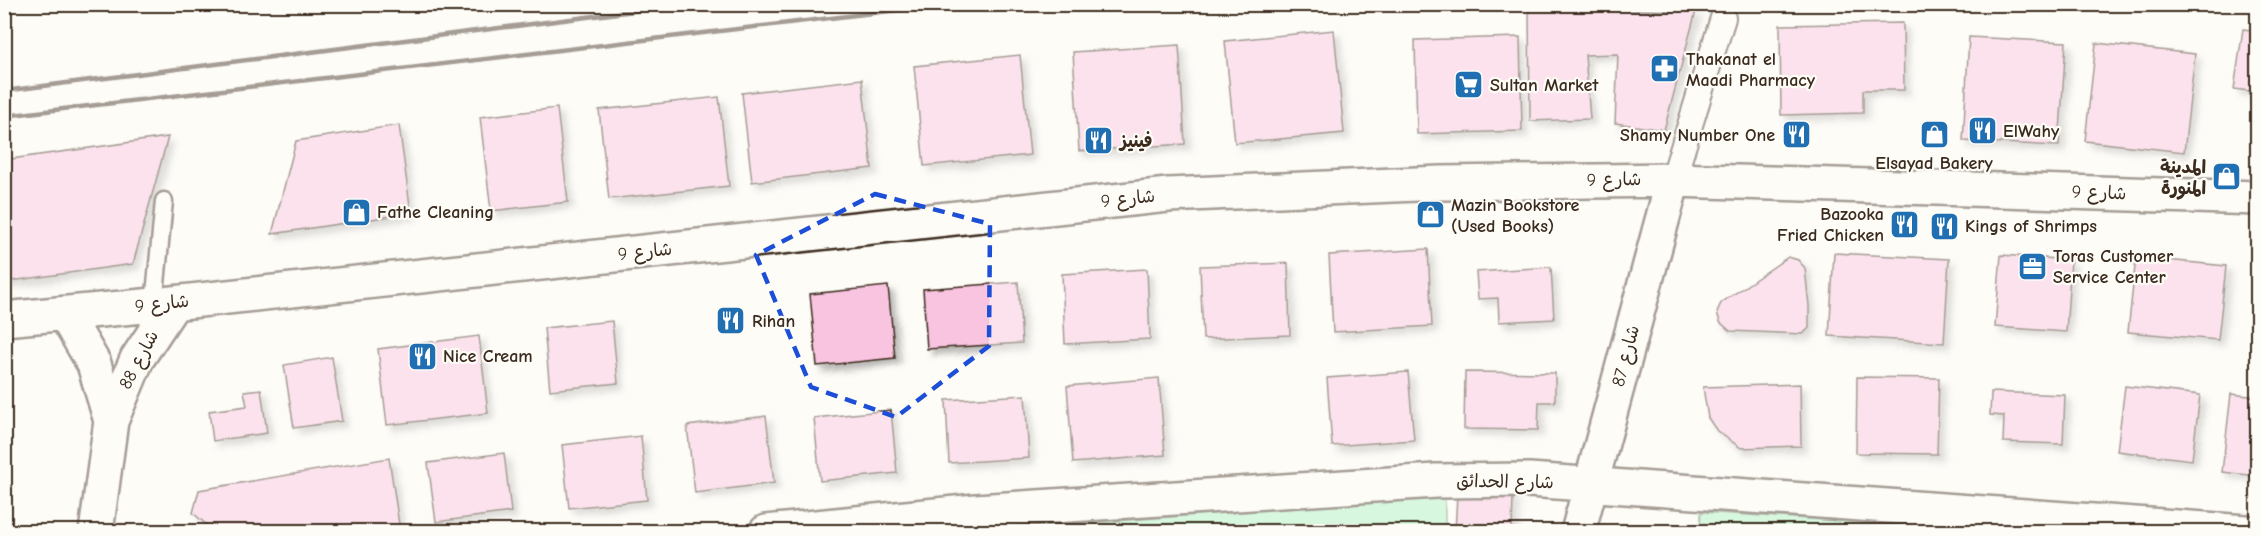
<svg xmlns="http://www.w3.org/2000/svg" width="2262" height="536" viewBox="0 0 2262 536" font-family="'Comic Neue','Playpen Sans Arabic',sans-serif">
	<defs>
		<filter id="shadow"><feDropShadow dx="5.5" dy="5.5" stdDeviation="3" flood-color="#0004"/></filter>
	</defs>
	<rect width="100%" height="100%" fill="#fdfcf7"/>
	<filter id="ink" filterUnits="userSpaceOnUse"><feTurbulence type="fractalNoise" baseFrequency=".0167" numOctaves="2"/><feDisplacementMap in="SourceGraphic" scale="12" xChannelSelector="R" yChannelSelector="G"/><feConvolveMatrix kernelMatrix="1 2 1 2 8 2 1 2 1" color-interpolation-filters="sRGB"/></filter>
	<g filter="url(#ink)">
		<path fill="#a9f2c0" stroke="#728e6f" stroke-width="1.5" d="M1445,497V531H978Z
			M1701,512L1990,531H1700Z"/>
		<path fill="#f9c4e0" stroke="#3b2a1e" stroke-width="1.5" filter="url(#shadow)" d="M1529,8L1696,11L1664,130L1615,123L1618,54L1585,55L1590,119L1530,121Z
			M1903,23L1904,90H1863V113L1781,115L1780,25Z
			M2243,29L2258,31V92L2234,89Z
			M1334,30L1344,133L1235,143L1225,41Z
			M1520,37L1522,131L1417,134L1415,40Z
			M1969,37L2066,42L2059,146L1963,141Z
			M2096,43L2195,54L2184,152L2085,141Z
			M1179,45L1185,144L1079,151L1073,52Z
			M1020,55L1030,155L924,166L914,66Z
			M862,79L872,168L752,182L742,93Z
			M719,97L729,186L609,199L599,110Z
			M557,108L568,202L491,211L480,117Z
			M399,125L411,213L272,234L296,141Z
			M168,137L133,264L4,282V160Z
			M1428,249L1432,326L1333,332L1329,255Z
			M1834,253L1949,259L1944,343L1829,336Z
			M2001,255L2071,260L2066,332L1995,327Z
			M1788,257L1798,260L1805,268L1809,306V328L1803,334L1730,331L1720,322L1717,312L1721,303Z
			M2136,257L2226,266L2218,340L2128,332Z
			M1288,263L1290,335L1203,339L1200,266Z
			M1551,267L1554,319L1499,322L1498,298L1478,299L1476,272Z
			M1147,269L1150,339L1065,344L1062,274Z
			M1018,282L1022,343L927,349L923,289Z
			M888,286L895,358L817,366L810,294Z
			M612,321L618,383L550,390L544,328Z
			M479,336L488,413L387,425L378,349Z
			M332,357L342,421L294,428L284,365Z
			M1408,372L1414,440L1332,446L1327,378Z
			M1465,372L1555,373V402H1539L1538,430L1464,429Z
			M1857,377L1939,378L1937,454L1856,453Z
			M1159,378L1165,455L1073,463L1067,386Z
			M1800,384L1801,446L1741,448L1717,431L1708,418L1703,387Z
			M2125,386L2200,395L2192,460L2117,451Z
			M261,389L267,433L213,441L209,411L247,406L244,391Z
			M1991,392L2065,395L2063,444L2003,442L2004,416L1990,415Z
			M2231,394L2258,397V476L2222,472Z
			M1025,395L1029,458L949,463L946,400Z
			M891,410L897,473L820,481L814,418Z
			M766,416L774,483L695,493L687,426Z
			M641,436L647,500L569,508L562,445Z
			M504,453L511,512L436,522L428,463Z
			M389,458L400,531L215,532L193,513L199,490Z
			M1457,494L1513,496L1512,532H1455Z"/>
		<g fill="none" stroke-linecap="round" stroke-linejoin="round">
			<defs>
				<path id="service" d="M154,305L164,201"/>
				<path id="pedestrian" d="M1673,180L1723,18"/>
				<path id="minor" d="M65,314L94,364L111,421
					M4,319L154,305L1168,195L1440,183L1673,180L2258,198
					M96,532L111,421L137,359L174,303
					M766,532L976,511L1436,481L1529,480L2246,532
					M1578,532L1673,180"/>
			</defs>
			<use href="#service" stroke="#3b2a1e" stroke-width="21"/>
			<use href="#pedestrian" stroke="#3b2a1e" stroke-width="28"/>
			<use href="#minor" stroke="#3b2a1e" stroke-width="38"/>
			<use href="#service" stroke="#fdfcf7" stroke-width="16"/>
			<use href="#pedestrian" stroke="#fdfcf7" stroke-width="24"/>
			<use href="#minor" stroke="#fdfcf7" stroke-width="33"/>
			<path stroke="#3b2a1e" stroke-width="4.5" d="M2233,4L2258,7
				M4,91L689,4
				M4,116L949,4"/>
		</g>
	</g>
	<path d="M0 0H2262V536H0ZM875,194L990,224L989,346L896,417L811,387L756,255Z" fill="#fdfcf7" fill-opacity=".55" fill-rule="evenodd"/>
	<path fill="none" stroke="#1d4ed8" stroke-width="4.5" stroke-dasharray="12 8" stroke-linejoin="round" d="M875,194L990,224L989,346L896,417L811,387L756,255Z"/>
	<defs>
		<symbol id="pharmacy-square" viewBox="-11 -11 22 22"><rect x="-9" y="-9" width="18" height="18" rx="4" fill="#1f6fb2" stroke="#fdfcf7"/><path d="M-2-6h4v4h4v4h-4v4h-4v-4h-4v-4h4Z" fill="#fff"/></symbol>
		<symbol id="supermarket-square" viewBox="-11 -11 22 22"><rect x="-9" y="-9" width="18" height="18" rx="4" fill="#1f6fb2" stroke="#fdfcf7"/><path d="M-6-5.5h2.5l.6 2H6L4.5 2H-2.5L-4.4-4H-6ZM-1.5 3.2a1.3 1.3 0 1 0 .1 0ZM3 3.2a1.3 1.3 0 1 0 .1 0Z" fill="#fff"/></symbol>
		<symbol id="restaurant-square" viewBox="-11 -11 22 22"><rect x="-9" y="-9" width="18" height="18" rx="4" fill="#1f6fb2" stroke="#fdfcf7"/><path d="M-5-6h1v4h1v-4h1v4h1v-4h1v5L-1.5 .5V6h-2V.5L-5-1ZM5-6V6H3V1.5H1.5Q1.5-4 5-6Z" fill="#fff"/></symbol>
		<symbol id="shop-square" viewBox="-11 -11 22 22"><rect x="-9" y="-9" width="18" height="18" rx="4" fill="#1f6fb2" stroke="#fdfcf7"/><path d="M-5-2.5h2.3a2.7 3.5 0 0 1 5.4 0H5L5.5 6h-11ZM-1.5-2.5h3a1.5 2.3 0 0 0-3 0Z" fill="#fff"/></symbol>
		<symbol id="office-square" viewBox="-11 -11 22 22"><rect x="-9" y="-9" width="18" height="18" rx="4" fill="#1f6fb2" stroke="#fdfcf7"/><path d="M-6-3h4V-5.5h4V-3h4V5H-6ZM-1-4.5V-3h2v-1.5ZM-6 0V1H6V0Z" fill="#fff"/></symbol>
	</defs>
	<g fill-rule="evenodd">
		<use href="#pharmacy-square" x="1648" y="52" width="33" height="33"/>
		<use href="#supermarket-square" x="1452" y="68" width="33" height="33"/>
		<use href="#restaurant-square" x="1966" y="114" width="33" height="33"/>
		<use href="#shop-square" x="1918" y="118" width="33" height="33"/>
		<use href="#restaurant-square" x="1780" y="118" width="33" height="33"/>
		<use href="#restaurant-square" x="1082" y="124" width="33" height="33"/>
		<use href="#shop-square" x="2210" y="160" width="33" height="33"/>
		<use href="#shop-square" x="340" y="196" width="33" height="33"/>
		<use href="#shop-square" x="1414" y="198" width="33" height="33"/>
		<use href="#restaurant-square" x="1888" y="208" width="33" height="33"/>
		<use href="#restaurant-square" x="1928" y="210" width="33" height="33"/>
		<use href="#office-square" x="2016" y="250" width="33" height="33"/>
		<use href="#restaurant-square" x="714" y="304" width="33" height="33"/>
		<use href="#restaurant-square" x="406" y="340" width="33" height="33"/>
	</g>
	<g text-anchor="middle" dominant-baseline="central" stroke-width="4.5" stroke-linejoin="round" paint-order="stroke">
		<g font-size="18" font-weight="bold" fill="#3b2a1e" stroke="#fdfcf7" text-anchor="start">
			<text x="1686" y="59">Thakanat el<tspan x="1686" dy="21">Maadi Pharmacy</tspan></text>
			<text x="1490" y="85">Sultan Market</text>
			<text x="2003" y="131">ElWahy</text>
			<text x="1775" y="135" text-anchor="end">Shamy Number One</text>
			<text x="1120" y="141">فينيز</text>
			<text x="1934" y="163" text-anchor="middle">Elsayad Bakery</text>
			<text x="2206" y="167" text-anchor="end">المدينة<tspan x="2206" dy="21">المنورة</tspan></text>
			<text x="1451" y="205">Mazin Bookstore<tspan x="1451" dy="21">(Used Books)</tspan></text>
			<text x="377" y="212">Fathe Cleaning</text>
			<text x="1884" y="214" text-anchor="end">Bazooka<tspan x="1884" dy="21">Fried Chicken</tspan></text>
			<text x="1965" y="226">Kings of Shrimps</text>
			<text x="2053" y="256">Toras Customer<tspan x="2053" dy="21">Service Center</tspan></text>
			<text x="752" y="321">Rihan</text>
			<text x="443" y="356">Nice Cream</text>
		</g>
		<g font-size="18" fill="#3b2a1e" stroke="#fdfcf7">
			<text transform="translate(1614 180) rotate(-1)">شارع 9</text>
			<text transform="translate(2099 193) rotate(2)">شارع 9</text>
			<text transform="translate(1128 199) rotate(-6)">شارع 9</text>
			<text transform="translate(645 252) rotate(-6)">شارع 9</text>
			<text transform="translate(162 304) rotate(-6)">شارع 9</text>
			<text transform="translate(1626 356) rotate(-75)">شارع 87</text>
			<text transform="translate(139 360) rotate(-62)">شارع 88</text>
			<text transform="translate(1505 482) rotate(1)">شارع الحدائق</text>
		</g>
	</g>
	<rect width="2262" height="536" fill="none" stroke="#fdfcf7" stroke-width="24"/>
	<rect x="12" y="12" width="2238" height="512" fill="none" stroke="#3b2a1e" stroke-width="2" filter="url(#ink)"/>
</svg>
